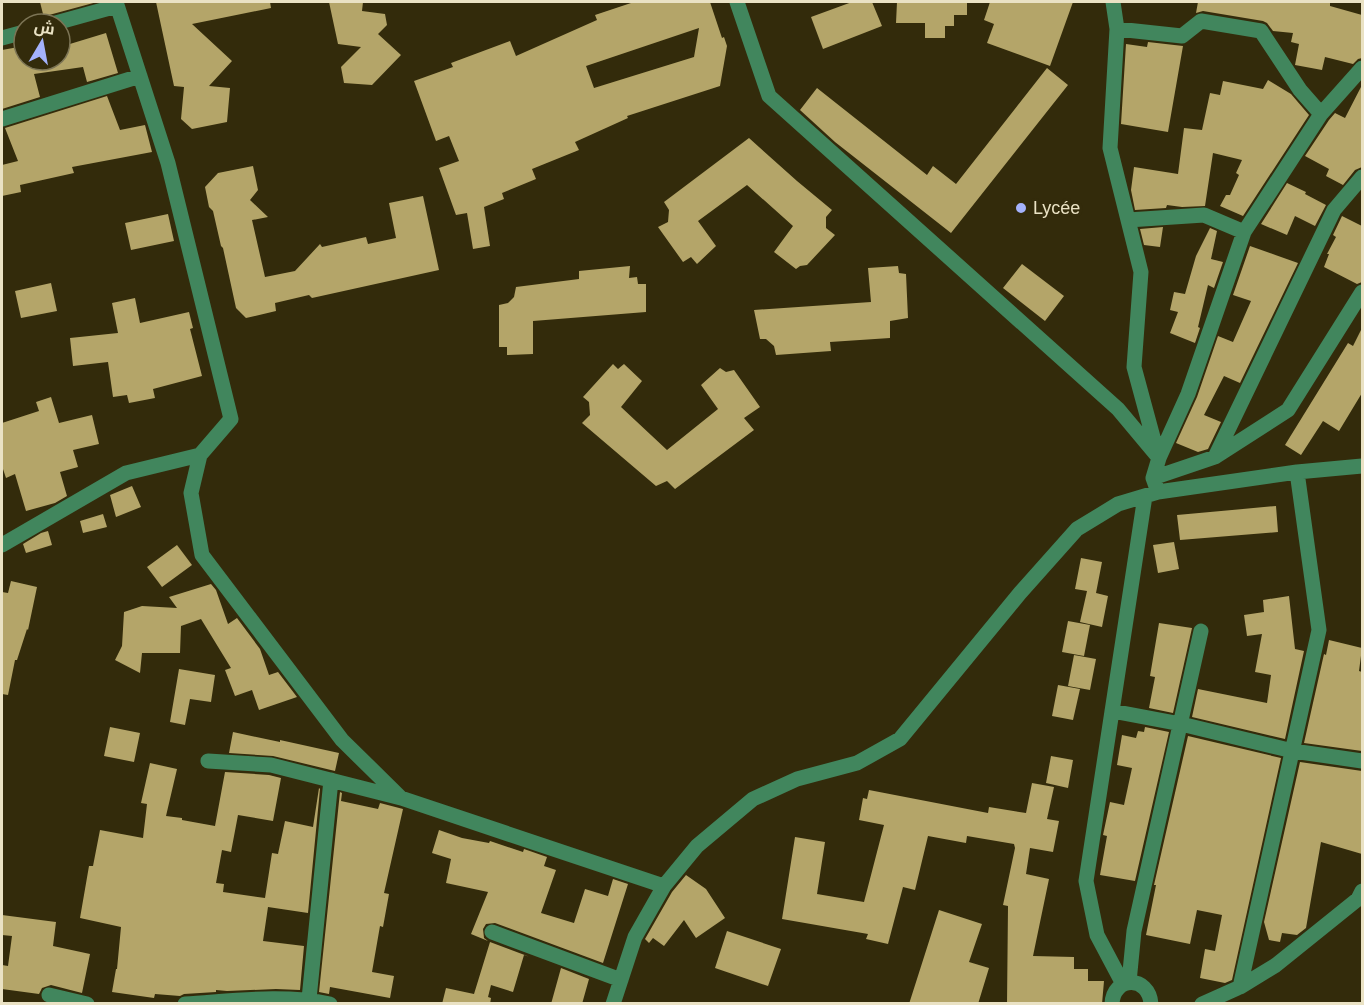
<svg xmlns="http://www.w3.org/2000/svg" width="1364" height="1005" viewBox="0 0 1364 1005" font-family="Arial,Cairo,sans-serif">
	<rect width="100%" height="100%" fill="#332b0b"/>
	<path fill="#b4a569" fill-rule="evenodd" d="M40,2H97L49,15L44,18Z
		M156,2H270L271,8L192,24L232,61L209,86L230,88L227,122L192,129L181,119L184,87L174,86Z
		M329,2H363L362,11L385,14L387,25L378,34L401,55L372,85L344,83L341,67L361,47L338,44Z
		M634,2H710L722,38L724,37L727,46L720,86L627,116L628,118L575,142L579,150L532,169L536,179L502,193L504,199L484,207L490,246L473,249L467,213L456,215L439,168L459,161L449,136L436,141L414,81L453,67L451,63L510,41L516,56L597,20L595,15ZM699,28L694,57L594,88L586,66Z
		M852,2H872L882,26L823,49L811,17Z
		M897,2H967V15H954V26H945V38H925V23H896Z
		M990,2H1073L1050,66L987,43L994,24L984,20Z
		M1198,2H1322L1330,3V6L1362,15V58L1358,59L1353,64L1325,57L1322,70L1295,65L1299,44L1291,42L1293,33L1273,31L1267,23L1263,21L1203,11L1196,13Z
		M106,33L118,73L87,82L83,67L34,74L40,97L2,109V50L24,46V60H60V47Z
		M1148,42L1183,46L1168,132L1121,124L1126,44L1147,47Z
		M1047,68L1068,85L951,233L835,142L800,110L817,88L927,175L933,166L956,184Z
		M1268,80L1291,94L1309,115L1243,216L1220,206L1226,195H1230L1239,175L1236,173L1242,160L1213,153L1205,206L1182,207L1167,205L1166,208L1135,210L1131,190L1134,167L1178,174L1184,128L1202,130L1210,93L1220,95L1223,81L1263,89Z
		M1362,85V167L1355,170L1343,185L1326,176L1329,169L1305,156L1329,120L1335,113L1345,118Z
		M107,96L120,130L145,125L152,152L72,167L74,173L20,185L21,192L2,196V165L18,161L5,128Z
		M749,138L797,181L832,210L826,217V228L835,235L807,265L800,266L796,269L774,252L793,226L747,185L698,221L716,246L697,264L691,257L683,262L658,227L668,222L669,210L664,202Z
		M253,166L258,190L250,200L268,217L252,220L265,277L295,271L320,244L322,247L366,237L368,244L396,238L389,203L423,196L439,270L312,298L309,295L275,303L276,311L246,318L236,308L223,248L221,246L213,211L209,207L205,187L218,173Z
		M1287,183L1306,192L1305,194L1326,205L1315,226L1295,216L1287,235L1261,224Z
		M168,214L174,241L131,250L125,223Z
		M1342,216L1362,226V282L1357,284L1324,267L1329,254H1327L1336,237L1333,235Z
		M1163,227L1160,247L1144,245L1140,229Z
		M1210,228L1217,231L1211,259L1223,262L1214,288L1208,285L1198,327L1200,328L1195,343L1170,333L1178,312L1170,310L1174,292L1185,294L1196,256Z
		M1250,246L1298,263L1240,383L1224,376L1204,415L1221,422L1208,449L1198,452L1176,443L1197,397L1218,336L1233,342L1251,301L1233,295Z
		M1022,264L1064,296L1045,321L1003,288Z
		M630,266L629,278L637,277L638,284H646V312L533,321V354L507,355V347H499V305L508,303L514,297L516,287L579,279V271Z
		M898,266L899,273L906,274L908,318L890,321V338L830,342L831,351L776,355L774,346L766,339H760L754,310L871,302L868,268Z
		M51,283L57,311L21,318L15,291Z
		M135,298L140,323L189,312L193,328L190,329L202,376L153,389L155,398L129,403L127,395L113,397L108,362L73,366L70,338L118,333L112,303Z
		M1362,328V393L1339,431L1323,421L1301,455L1285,445L1348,343L1353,346Z
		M613,364L618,369L624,364L642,381L621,407L667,450L718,409L701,385L720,368L726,372L734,370L760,407L744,418L754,430L675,489L667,481L656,486L582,423L590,415L589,402L583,397Z
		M51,397L59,423L92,415L99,444L73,450L78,467L60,472L67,496L55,503L26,511L15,474L6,478L2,466V423L39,411L36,402Z
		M132,486L141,507L116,517L110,495Z
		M1276,506L1278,532L1180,540L1177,515Z
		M103,514L107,527L83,533L80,521Z
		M48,531L52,545L26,553L23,544L41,533Z
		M1174,542L1179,569L1158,573L1153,545Z
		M177,545L192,565L162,587L147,567Z
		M1081,558L1102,562L1096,593L1108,596L1102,627L1080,622L1087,591L1075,589Z
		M11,581L37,587L28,630L27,629L17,660H15L8,695L2,694V592L8,593Z
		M211,584L216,590L228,624L237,618L260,649L269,675L278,672L297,697L259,710L252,690L235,696L225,670L231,668L201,619L181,626L180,653H142L140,673L115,660L122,646L124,612L142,606L177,608L169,597Z
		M1289,596L1295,649L1304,651L1285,739L1192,717L1198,689L1267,703L1271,675L1255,672L1262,634L1247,636L1244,615L1264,612L1263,600Z
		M1068,621L1090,625L1084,656L1062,652Z
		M1159,623L1192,628L1173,713L1149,708L1155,677L1150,676Z
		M1329,640L1362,648L1359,671L1362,672V751L1304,743L1324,654L1326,655Z
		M1074,655L1096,659L1090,690L1068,686Z
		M179,669L215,675L211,702L190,699L185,725L170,722Z
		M1058,685L1080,689L1073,720L1052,716Z
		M110,727L140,733L134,762L104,756Z
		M1145,727L1169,732L1135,881L1100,875L1107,836L1103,835L1110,802L1124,805L1132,768L1117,765L1122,735L1136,738L1138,731L1144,732Z
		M233,732L280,742V740L339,753L335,771L273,756L229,753Z
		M1188,736L1281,758L1232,980L1225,983L1200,978L1205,949L1215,951L1222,915L1197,910L1190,944L1146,935L1156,885H1154Z
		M1051,756L1073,760L1068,788L1046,783Z
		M1300,762L1362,771V854L1321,842L1306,928L1297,935L1282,933L1280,942L1269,940L1264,922Z
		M150,763L177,769L166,816L182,818V820L215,826L225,772L269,775L281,778L273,821L238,815L231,852L222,850L216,883L224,884L223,892L265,898L272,853L278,854L285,821L313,827L319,788L320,789L308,913L268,907L263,941L304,946L300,990L276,989L227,991L216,990V992L184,994L180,996L155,994L154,998L112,992L116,969H117L121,927L80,918L89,866H93L100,830L143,838L147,804L141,803Z
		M1032,783L1054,787L1047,819L1059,821L1053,852L1030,848L1026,874L1049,879L1033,956L1074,957V969H1088V981H1104L1102,1004H1007L1008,906L1003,905L1015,848L1014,844L967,836L966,843L928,836L915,890L903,887L888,944L866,939L868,934L782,919L795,837L825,842L817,894L864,902L884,825L859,820L863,798L867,799L869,790L988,813L989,807L1026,813Z
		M340,792L342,793L341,801L378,809L380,803L403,809L384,893L389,894L383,927L380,926L372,972L394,976L390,998L330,987L329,994L319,992Z
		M439,830L462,838L489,843L490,841L523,852L524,849L547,857L544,866L556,870L541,913L574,923L585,889L608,896L613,879L628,884L603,963L495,923L486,924L483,929L484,938L488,941L471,934L488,892L446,883L451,859L432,853Z
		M686,875L706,889L725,918L696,938L684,920L664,946L653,938L649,943L645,939L672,892Z
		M939,910L982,924L969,962L989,968L978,1004H909Z
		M2,915L56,922L53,946L90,954L82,993L51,985L42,988L39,994L2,989V965L8,966L12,936L2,935Z
		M727,931L781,949L768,986L715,968Z
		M490,942L530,957L524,955L513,992L491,985L488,997L491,998L490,1004H442L446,988L474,994Z
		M561,968L589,979L582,1004H551Z"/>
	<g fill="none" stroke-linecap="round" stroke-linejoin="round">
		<path stroke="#41865d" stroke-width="15" d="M116,2L168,163L231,419L200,455L191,493L202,555L342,740L401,798L664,886
			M737,2L769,96L1118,409L1159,458L1153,478L1158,492
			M1113,2L1117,29L1110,148L1141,272L1134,367L1157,452
			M52,24L117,6
			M1117,29L1182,36L1201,21L1261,31L1300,90L1321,114
			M2,38L24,32
			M2,119L140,76
			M1128,220L1204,215L1244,232
			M1215,457L1334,210L1362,177
			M1159,458L1188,394L1244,232L1321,114L1362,68
			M1153,478L1215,457L1288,410L1362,292
			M2,545L126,473L200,455
			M1112,711L1181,724L1293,751L1362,761
			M208,761L271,765L401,798
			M492,932L621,980
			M1129,982L1134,931L1201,631
			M1123,984L1097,935L1086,881L1145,496
			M1240,987L1319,630L1297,472
			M49,995L87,1004
			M309,999L331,780
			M185,1004C234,1001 283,994 330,1004
			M613,1004L635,937L664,886L697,846L753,799L797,779L857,763L900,739L1020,593L1077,529L1118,504L1158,492L1297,472L1362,466
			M1112,1004C1113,976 1149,975 1151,1004
			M1202,1004L1240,987L1276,965L1358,899L1362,891"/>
	</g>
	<circle fill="#a4b2fc" stroke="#332b0b" stroke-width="2" cx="1021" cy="208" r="6"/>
	<g text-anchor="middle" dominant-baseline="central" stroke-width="6" stroke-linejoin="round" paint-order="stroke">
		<g font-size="18" fill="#eae2c4" stroke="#332b0b" text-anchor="start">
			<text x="1033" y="208">Lycée</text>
		</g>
	</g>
	<rect width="1364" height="1005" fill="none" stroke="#eae2c4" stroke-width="6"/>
	<g transform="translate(42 42) rotate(10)"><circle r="28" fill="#332b0b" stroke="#7c7455" stroke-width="1.5"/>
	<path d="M0-4.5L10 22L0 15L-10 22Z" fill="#a4b2fc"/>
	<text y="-9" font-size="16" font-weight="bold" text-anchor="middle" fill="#eae2c4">ش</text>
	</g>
</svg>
